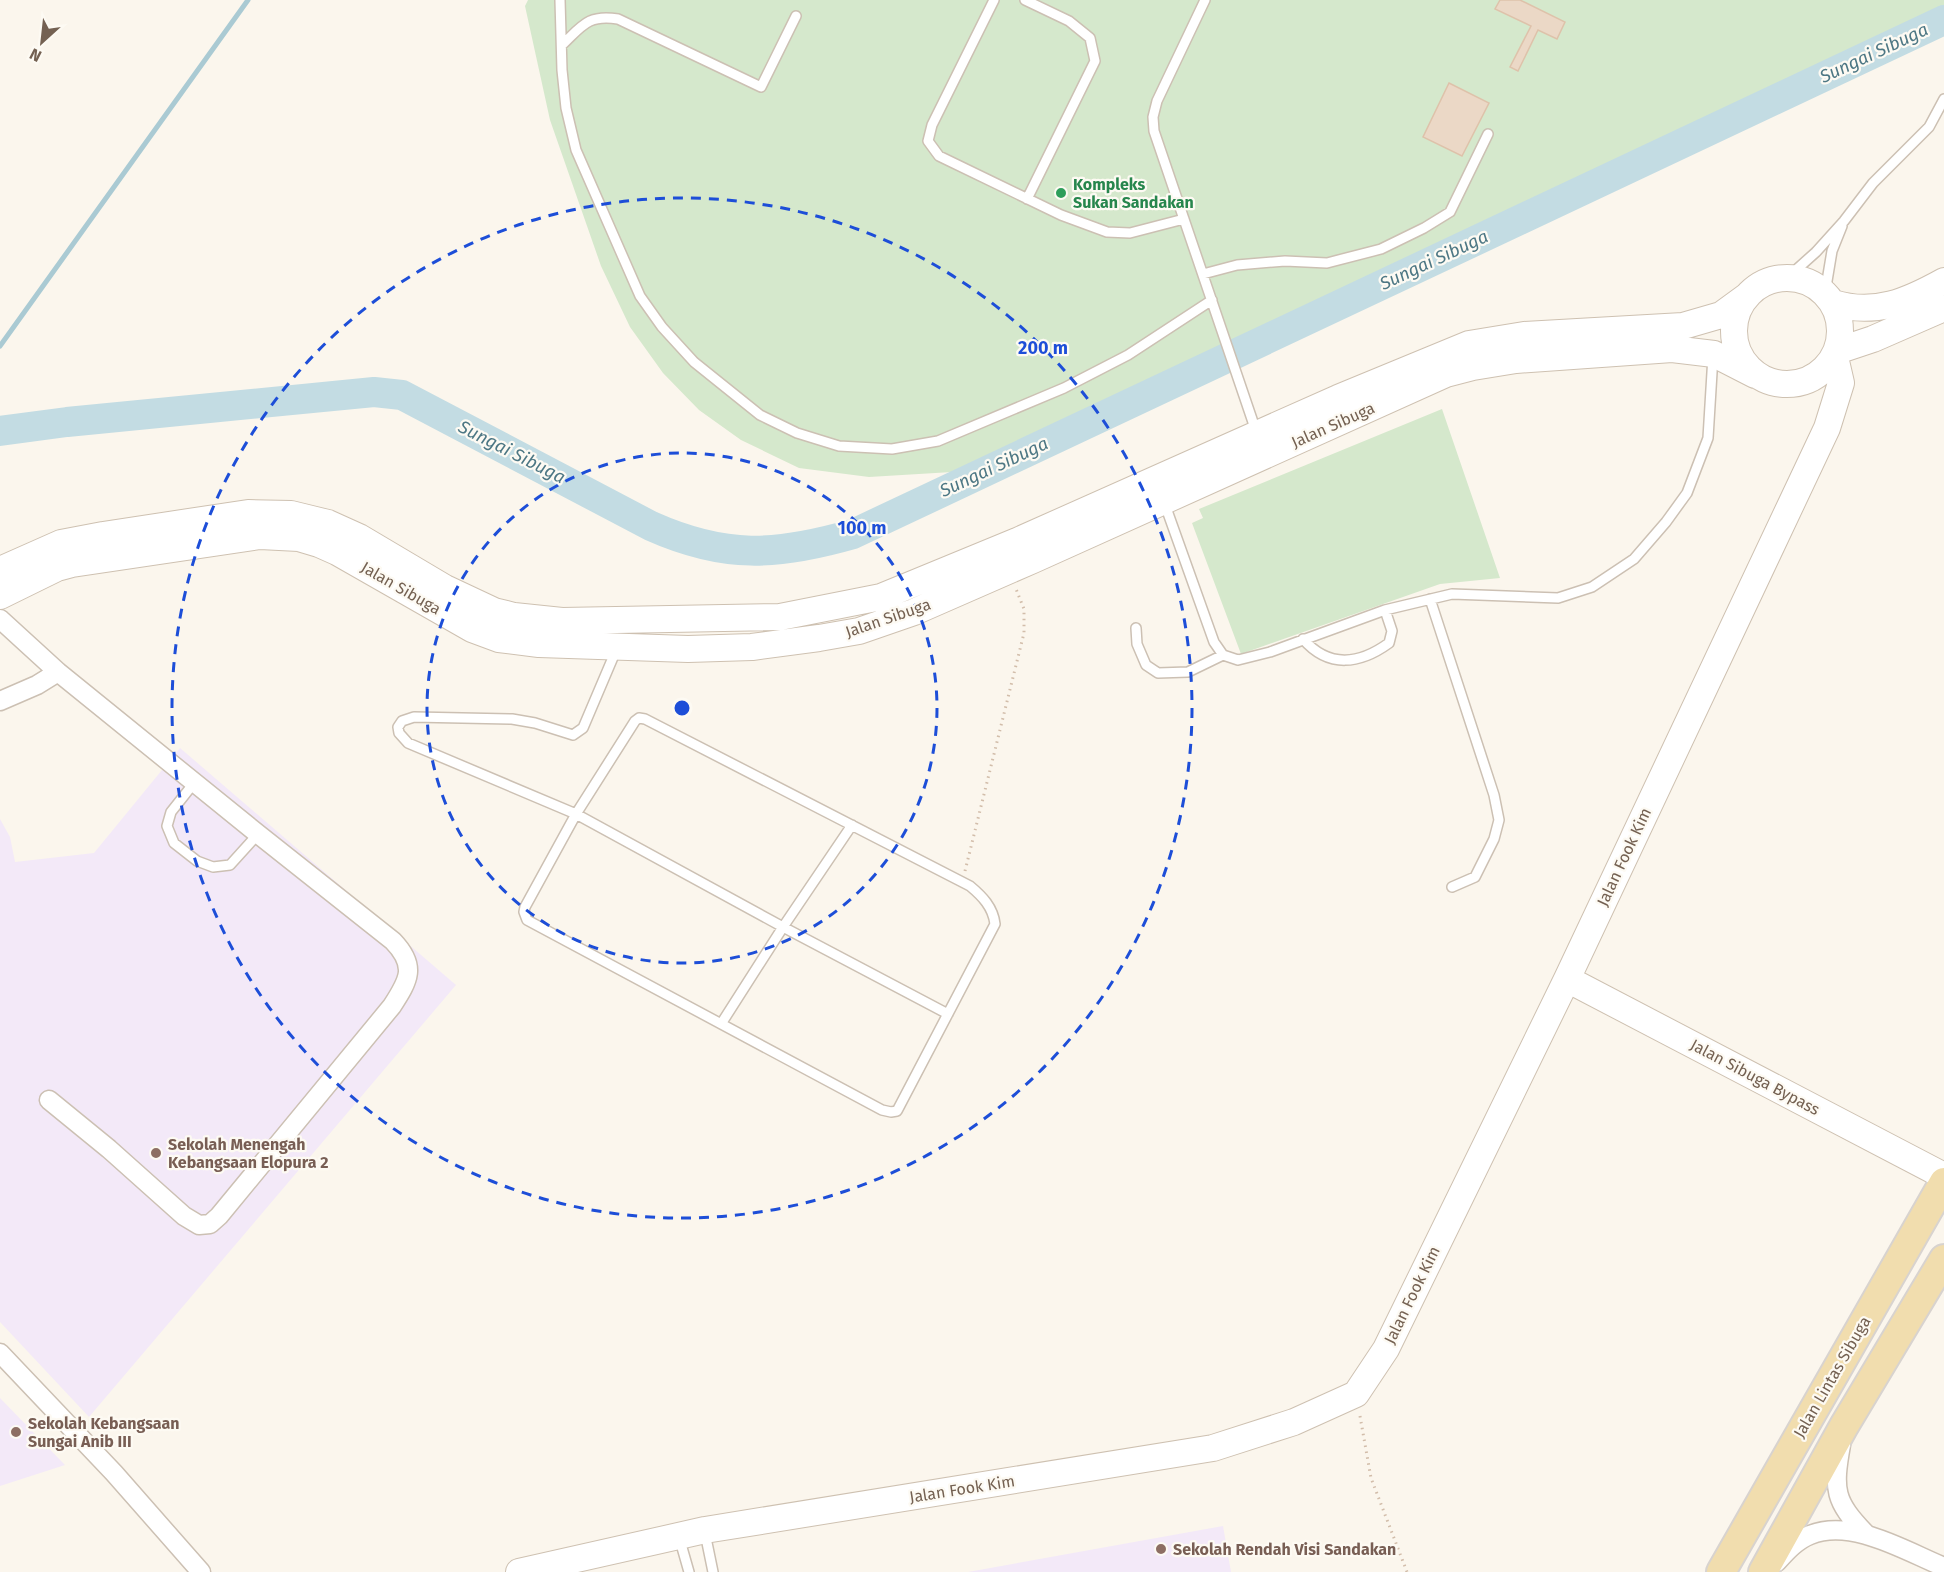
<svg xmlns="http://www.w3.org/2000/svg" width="1944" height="1572" viewBox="0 0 1944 1572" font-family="'Fira Sans',sans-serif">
	<rect width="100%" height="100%" fill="#fbf6ed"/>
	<path fill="#f3e9f8" d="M180,748L456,985L89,1417L0,1322V819L10,837L15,862L94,853Z
		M0,1398L65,1465L0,1486Z
		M1223,1526L1231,1572H968Z"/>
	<path fill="#d5e8cc" d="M528,0H1944V7L952,472L869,477L799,468L741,440L699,410L663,373L630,327L601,266L550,120L525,6Z
		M1442,409L1500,578L1440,584L1241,654L1192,523L1203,518L1199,509Z"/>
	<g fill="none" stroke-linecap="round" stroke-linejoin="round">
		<path stroke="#aacad3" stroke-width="5" d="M0,346L248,0"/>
		<path stroke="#c3dce3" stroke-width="30" d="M0,431L67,422L374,392L402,395L651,526C725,559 776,556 853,534L1944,20"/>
	</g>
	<path fill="#ebd8c6" stroke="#dec2aa" stroke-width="1.5" d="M1500,0H1520L1565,22L1557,39L1538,30L1518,71L1510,67L1531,26L1495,9Z
		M1449,83L1489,103L1462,156L1423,137Z"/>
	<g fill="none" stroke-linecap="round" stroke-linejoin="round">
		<defs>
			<path id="lane" d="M560,0L562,70L566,108L576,150L640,296L662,327L694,362L760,415L797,433L839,446L892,449L938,441L1064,388L1128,355L1212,300
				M994,0L932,125L928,141L939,156L1061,215L1107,232L1130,233L1184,219
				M1025,0L1069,21L1090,38L1095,61L1027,199
				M1205,0L1157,101L1153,117L1154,131L1256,431
				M562,45C582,26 588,14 618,19L761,87L796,16
				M1203,274L1237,265L1285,261L1327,263L1381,249L1424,228L1450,212L1488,134
				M1787,278L1816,252L1844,221L1873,183L1929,127L1944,99
				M1825,293L1832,251L1842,226
				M1164,502L1214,642L1223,655L1238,660L1270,652L1385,610L1452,594L1558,598L1592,587L1634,559L1666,522L1687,493L1708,438L1713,356
				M1430,599L1494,795L1499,820L1494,839L1475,877L1452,887
				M1136,628L1137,644L1146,665L1158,673L1188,672L1223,655
				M1303,639C1329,669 1360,664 1389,643L1392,631L1385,610
				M617,648L583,728L573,735L535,723L512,719L414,717L402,721L398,727L399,733L408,743L576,814L783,927L948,1014
				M639,718L645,719L970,886C982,896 993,907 995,924L897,1111L891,1112L882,1110L527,920L524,912L525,907L576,814L635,721Z
				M194,783L171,812L167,826L174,843L197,861L213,867L230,865L258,834
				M721,1024L783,927L852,825
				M705,1533L713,1572
				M679,1537L689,1572"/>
			<path id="street" d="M0,619L58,672L258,834L393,941C417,966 409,980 392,1006L219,1216L210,1224L199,1225L184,1216L109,1149L49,1100
				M0,701L37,685L58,672
				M0,1353L114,1473L201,1572
				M1841,1445C1833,1490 1834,1501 1866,1534
				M1777,1562C1787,1551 1797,1540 1810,1535C1852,1518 1905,1551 1944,1567"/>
			<path id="secondary" d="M1734 331a53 53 0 1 1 106 0a53 53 0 1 1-106 0Z
				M1833,303C1875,316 1908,301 1944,281
				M1837,351L1873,339L1944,308
				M0,570L61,543L103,535L248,513L291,514L328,523L359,537L445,588L494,611L514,616L562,621L780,617L881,597L1017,541L1338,398L1469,344L1524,335L1683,326L1721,315L1747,296
				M0,596L57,568L72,564L260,536L299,538L319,544L337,552L472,629L499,639L539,644L688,649L752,647L819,638L859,631L914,612L1033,560L1446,374L1473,367L1516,360L1672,349L1714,354L1755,375
				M1567,979L1944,1176
				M519,1572L705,1530L1213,1448L1294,1422L1356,1394L1386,1349L1567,979L1827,428L1841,383L1835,357"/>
			<path id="primary" d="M1721,1572L1944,1182
				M1763,1572L1844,1426L1944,1259"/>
		</defs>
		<use href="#lane" stroke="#ccc0b3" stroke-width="12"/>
		<use href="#street" stroke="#ccc0b3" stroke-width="21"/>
		<use href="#secondary" stroke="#cec1b1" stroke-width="28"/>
		<use href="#primary" stroke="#d8d3cf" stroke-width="32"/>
		<path stroke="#d2bdaa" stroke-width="3" stroke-dasharray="1.5 4.5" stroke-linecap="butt" d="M965,871L1024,633V609L1016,589
			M1360,1416L1371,1478L1407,1572"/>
		<use href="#lane" stroke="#fff" stroke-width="9"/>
		<use href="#street" stroke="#fff" stroke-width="18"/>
		<use href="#secondary" stroke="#fff" stroke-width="26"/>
		<use href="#primary" stroke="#f1ddae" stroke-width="28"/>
	</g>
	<g fill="none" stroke="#1d4ed8" stroke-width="3" stroke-dasharray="10 8">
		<circle cx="682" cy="708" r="255"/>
		<circle cx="682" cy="708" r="510"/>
	</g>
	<circle fill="#2e9e5b" stroke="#fdfaf3" stroke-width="2" cx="1061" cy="193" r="6"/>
	<g fill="#8d6e63" stroke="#fdfaf3" stroke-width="2">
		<circle cx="156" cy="1153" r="6"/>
		<circle cx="16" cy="1432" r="6"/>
		<circle cx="1161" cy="1549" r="6"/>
	</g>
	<g text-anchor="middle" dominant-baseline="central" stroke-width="4.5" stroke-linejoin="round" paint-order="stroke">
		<g font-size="16" font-weight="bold" fill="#27864d" stroke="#fdfaf3" text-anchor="start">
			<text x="1073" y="184">Kompleks<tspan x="1073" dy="18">Sukan Sandakan</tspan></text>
		</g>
		<g font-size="16" fill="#746152" stroke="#fdfaf3">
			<text transform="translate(1333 425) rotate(-24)">Jalan Sibuga</text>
			<text transform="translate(401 588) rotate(30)">Jalan Sibuga</text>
			<text transform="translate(888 618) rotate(-19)">Jalan Sibuga</text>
			<text transform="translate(1624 857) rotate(-65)">Jalan Fook Kim</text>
			<text transform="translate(1755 1077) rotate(28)">Jalan Sibuga Bypass</text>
			<text transform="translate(1412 1295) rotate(-64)">Jalan Fook Kim</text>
			<text transform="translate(1832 1377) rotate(-60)">Jalan Lintas Sibuga</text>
			<text transform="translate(962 1489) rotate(-9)">Jalan Fook Kim</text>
		</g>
		<g font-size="16" font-weight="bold" fill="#785e54" stroke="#fdfaf3" text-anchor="start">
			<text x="168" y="1144">Sekolah Menengah<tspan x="168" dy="18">Kebangsaan Elopura 2</tspan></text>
			<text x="28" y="1423">Sekolah Kebangsaan<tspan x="28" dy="18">Sungai Anib III</tspan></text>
			<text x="1173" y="1549">Sekolah Rendah Visi Sandakan</text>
		</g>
		<g font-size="18" font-style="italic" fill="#4d7784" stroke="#fdfaf3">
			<text transform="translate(1874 53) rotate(-25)">Sungai Sibuga</text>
			<text transform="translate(1434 260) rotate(-25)">Sungai Sibuga</text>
			<text transform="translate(512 452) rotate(27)">Sungai Sibuga</text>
			<text transform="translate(994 467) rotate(-25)">Sungai Sibuga</text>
		</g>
	</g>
	<circle cx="682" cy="708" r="9" fill="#1d4ed8" stroke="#fdfaf3" stroke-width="3"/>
	<g font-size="18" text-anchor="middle" font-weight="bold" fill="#1d4ed8" stroke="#fdfaf3" stroke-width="4.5" stroke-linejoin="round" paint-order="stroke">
		<text x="1043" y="354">200 m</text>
		<text x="862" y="534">100 m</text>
	</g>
	<g transform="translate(42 42) rotate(207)" stroke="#fdfaf3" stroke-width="4.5" paint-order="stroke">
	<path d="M0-4.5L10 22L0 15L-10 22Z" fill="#746152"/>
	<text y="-9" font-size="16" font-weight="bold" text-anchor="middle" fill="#746152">N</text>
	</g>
</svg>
